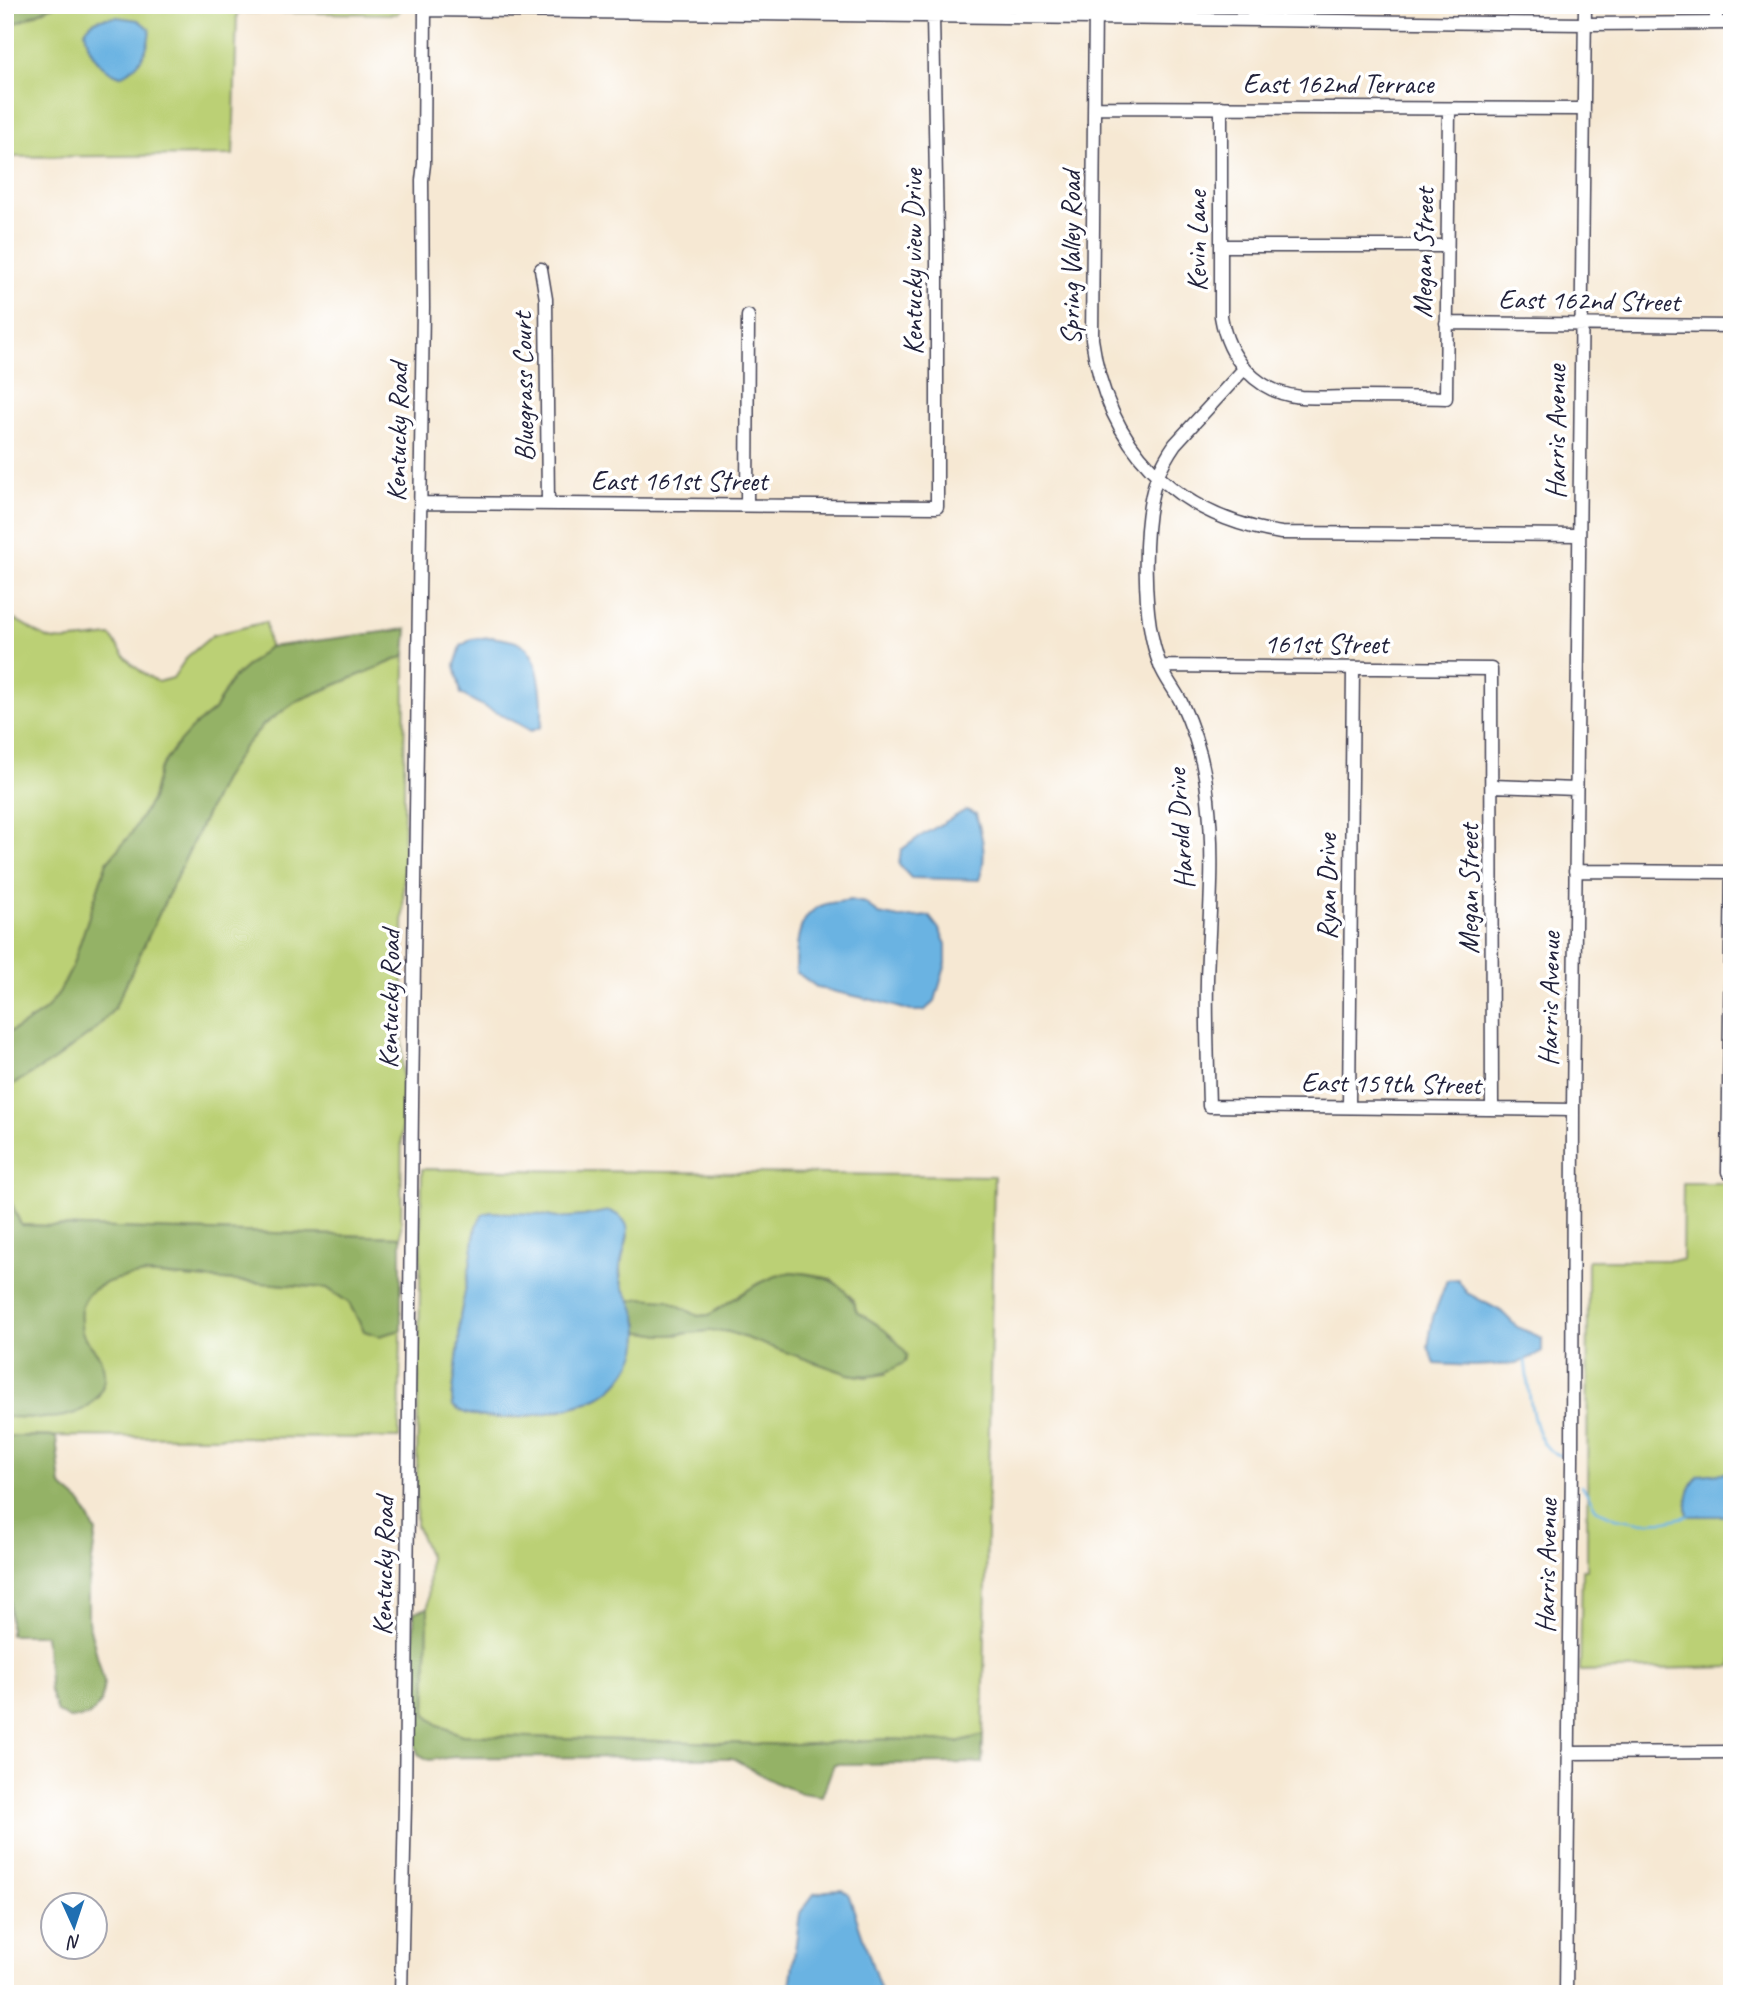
<svg xmlns="http://www.w3.org/2000/svg" width="1737" height="1999" viewBox="0 0 1737 1999" font-family="Caveat,sans-serif">
	<rect width="100%" height="100%" fill="#fff"/>
	<filter id="ink" filterUnits="userSpaceOnUse"><feTurbulence type="fractalNoise" baseFrequency=".0143" numOctaves="2"/><feDisplacementMap in="SourceGraphic" scale="14" xChannelSelector="R" yChannelSelector="G"/><feConvolveMatrix kernelMatrix="1 2 1 2 8 2 1 2 1" color-interpolation-filters="sRGB"/></filter>
	<filter id="wash" filterUnits="userSpaceOnUse"><feTurbulence type="fractalNoise" baseFrequency=".00686" numOctaves="4" result="noise"/><feDisplacementMap in="SourceGraphic" scale="28" xChannelSelector="R" yChannelSelector="G"/><feGaussianBlur stdDeviation="1.57" result="paint"/><feColorMatrix in="noise" values="0 0 0 0 0 0 0 0 0 0 0 0 0 0 0 0 0 1.4 0 .05"/><feComposite in="paint" operator="in"/></filter>
	<g filter="url(#wash)">
		<rect width="100%" height="100%" fill="#f6e8d3"/>
		<path fill="#bbd074" stroke="#6e7958" stroke-width="2" fill-rule="evenodd" d="M55,5H404L397,14L237,12L233,155L5,157V25L19,22Z
			M5,618C23,618 37,638 55,640C70,642 95,637 111,636C126,660 133,668 158,682L173,678L187,657L213,635L266,622L269,647L232,679L214,710L193,727L159,770L152,799L131,834L107,862L71,970L60,991L46,1010L18,1028L5,1034Z
			M405,656L401,1237L21,1225L5,1188V1089L53,1061L95,1030L114,1009L222,781L243,748L263,725L297,701Z
			M422,1169L994,1176L983,1735L957,1742L887,1739L795,1745L462,1735L438,1725L426,1715L429,1557L416,1525ZM609,1211L628,1236C621,1264 614,1275 630,1301L641,1298L685,1310L698,1316L709,1315L756,1285L774,1277L791,1272L810,1274L831,1279L852,1298L857,1312L877,1324L886,1374L866,1377L848,1374L729,1332C706,1328 689,1335 667,1335C657,1336 649,1331 639,1332C639,1356 623,1383 603,1395C573,1413 480,1430 453,1406L452,1398L459,1344L460,1317L470,1266L476,1226L536,1214L557,1218L584,1216Z
			M1683,1183H1732V1667L1580,1671L1582,1569H1587L1588,1260H1682Z
			M145,1274L327,1288L349,1303L364,1331L379,1336L401,1330L399,1438L5,1436V1416L98,1398L105,1381L100,1357L82,1335L79,1309L87,1293L115,1278Z"/>
		<path fill="#94b266" stroke="#5b6a50" stroke-width="2" d="M5,5H55L19,22L5,25Z
			M407,629L405,656L297,701L263,725L243,748L222,781L114,1009L95,1030L53,1061L5,1089V1034L18,1028L46,1010L60,991L71,970L107,862L131,834L152,799L159,770L174,748L193,727L214,710L232,679L269,647Z
			M5,1188L21,1225L401,1237V1330L379,1336L364,1331L349,1303L327,1288L145,1274C117,1278 76,1284 81,1321C81,1326 81,1332 84,1336C88,1344 96,1350 100,1358C113,1387 93,1410 65,1416C50,1420 22,1417 6,1417Z
			M791,1272C822,1275 846,1280 857,1312C879,1325 893,1334 907,1355L905,1362C884,1375 873,1378 848,1374L729,1332C706,1328 689,1335 667,1335C657,1336 649,1331 639,1332V1325L630,1301L641,1298L668,1300L698,1316L709,1315L756,1285L773,1277Z
			M8,1436L56,1437L61,1486L82,1504L96,1532L88,1589V1621L104,1682L101,1703L89,1716L70,1719L57,1712L50,1691L45,1635H10Z
			M428,1608L426,1715L438,1725L462,1735L795,1745L887,1739L957,1742L983,1735L982,1763L834,1764L822,1796L801,1793L774,1782L732,1758L456,1757L429,1760L418,1754L412,1737L414,1612Z"/>
		<path fill="#6ab3e2" stroke="#466a8e" stroke-width="2" d="M117,17L138,20L150,29C149,51 140,67 120,76C99,68 88,53 85,31C92,18 103,18 117,17Z
			M491,637C501,639 515,639 524,646C541,658 544,708 541,727L531,731C509,717 484,708 461,694L455,665L461,646L472,639Z
			M966,810L976,814C982,836 988,857 979,880L911,878L899,865L901,850L919,837Z
			M850,900L865,903L879,914L899,918L929,916L939,929L946,944V963L935,1001L924,1011H911L877,1001L818,988L796,972C796,947 796,915 823,905C831,902 842,902 850,900Z
			M609,1211C642,1223 622,1245 620,1269C618,1283 626,1292 632,1303C639,1319 641,1334 637,1350C632,1367 617,1387 601,1396C571,1412 480,1430 453,1406L452,1398L459,1344L460,1317L470,1266L476,1226L483,1214L491,1212L536,1214L557,1218L584,1216Z
			M1458,1279L1467,1293L1501,1311L1517,1327L1542,1338V1352L1516,1364L1473,1366L1435,1364L1428,1347L1433,1317L1447,1280Z
			M1732,1472V1516H1688C1685,1499 1688,1488 1699,1475Z
			M842,1890L848,1893L882,1994H789L800,1913L814,1894L826,1891Z"/>
		<g fill="none" stroke-linecap="round" stroke-linejoin="round">
			<path stroke="#6ab3e2" stroke-width="2.5" d="M1525,1360C1528,1382 1531,1434 1549,1449C1554,1454 1562,1456 1568,1459
				M1582,1485L1596,1509L1616,1518L1639,1522L1666,1521L1688,1516"/>
		</g>
	</g>
	<g filter="url(#ink)">
		<g fill="none" stroke-linecap="round" stroke-linejoin="round">
			<defs>
				<path id="minor" d="M1095,5L1092,339C1107,447 1174,516 1281,533L1579,535
					M425,10L1585,24L1732,23
					M1716,23V5
					M1094,107L1582,109
					M1221,107V316C1228,359 1257,393 1301,397C1319,398 1337,397 1355,397C1386,397 1416,397 1446,398L1449,109
					M1221,246H1447
					M541,269L546,299L548,504
					M1446,323L1732,326
					M1244,369L1175,444C1168,454 1162,465 1157,477C1141,523 1142,620 1160,665C1165,678 1175,690 1181,702C1195,732 1205,766 1208,799C1215,858 1209,919 1207,979C1206,1021 1208,1064 1209,1106L1573,1110
					M421,503L937,507V236L933,16
					M747,505L748,316
					M1160,666L1491,669L1492,1109
					M1492,786L1576,789
					M1575,871L1732,872
					M1349,1107L1353,668
					M1728,1172L1732,861
					M1568,1753L1732,1752
					M401,1994L405,1803L412,1105L423,307L422,180L424,164L425,5
					M1566,1994L1572,1461L1573,1110L1585,5"/>
			</defs>
			<use href="#minor" stroke="#424052" stroke-width="15"/>
			<use href="#minor" stroke="#fff" stroke-width="12"/>
		</g>
	</g>
	<g text-anchor="middle" dominant-baseline="central" stroke-width="7" stroke-linejoin="round" paint-order="stroke">
		<g font-size="28" fill="#22223b" stroke="#fff">
			<text x="1338" y="83">East 162nd Terrace</text>
			<text transform="translate(1196 241) rotate(-90)">Kevin Lane</text>
			<text transform="translate(1423 253) rotate(-89)">Megan Street</text>
			<text transform="translate(1070 258) rotate(-90)">Spring Valley Road</text>
			<text transform="translate(912 262) rotate(-90)">Kentucky view Drive</text>
			<text transform="translate(1589 300) rotate(1)">East 162nd Street</text>
			<text transform="translate(523 387) rotate(-91)">Bluegrass Court</text>
			<text transform="translate(397 432) rotate(-89)">Kentucky Road</text>
			<text transform="translate(1555 432) rotate(-90)">Harris Avenue</text>
			<text x="679" y="480">East 161st Street</text>
			<text x="1326" y="643">161st Street</text>
			<text transform="translate(1180 829) rotate(-94)">Harold Drive</text>
			<text transform="translate(1326 887) rotate(-90)">Ryan Drive</text>
			<text transform="translate(1468 889) rotate(-90)">Megan Street</text>
			<text transform="translate(389 999) rotate(-89)">Kentucky Road</text>
			<text transform="translate(1549 999) rotate(-89)">Harris Avenue</text>
			<text transform="translate(1391 1083) rotate(1)">East 159th Street</text>
			<text transform="translate(383 1566) rotate(-89)">Kentucky Road</text>
			<text transform="translate(1546 1566) rotate(-89)">Harris Avenue</text>
		</g>
	</g>
	<rect width="1737" height="1999" fill="none" stroke="#fff" stroke-width="28"/>
	<g transform="translate(74 1926) rotate(177)"><circle r="33" fill="#ffffff" stroke="#a7a7b1" stroke-width="2"/>
	<path d="M0-5L12 26L0 18L-12 26Z" fill="#1f6fb2"/>
	<text y="-10" font-size="19" font-weight="bold" text-anchor="middle" fill="#22223b">N</text>
	</g>
</svg>
